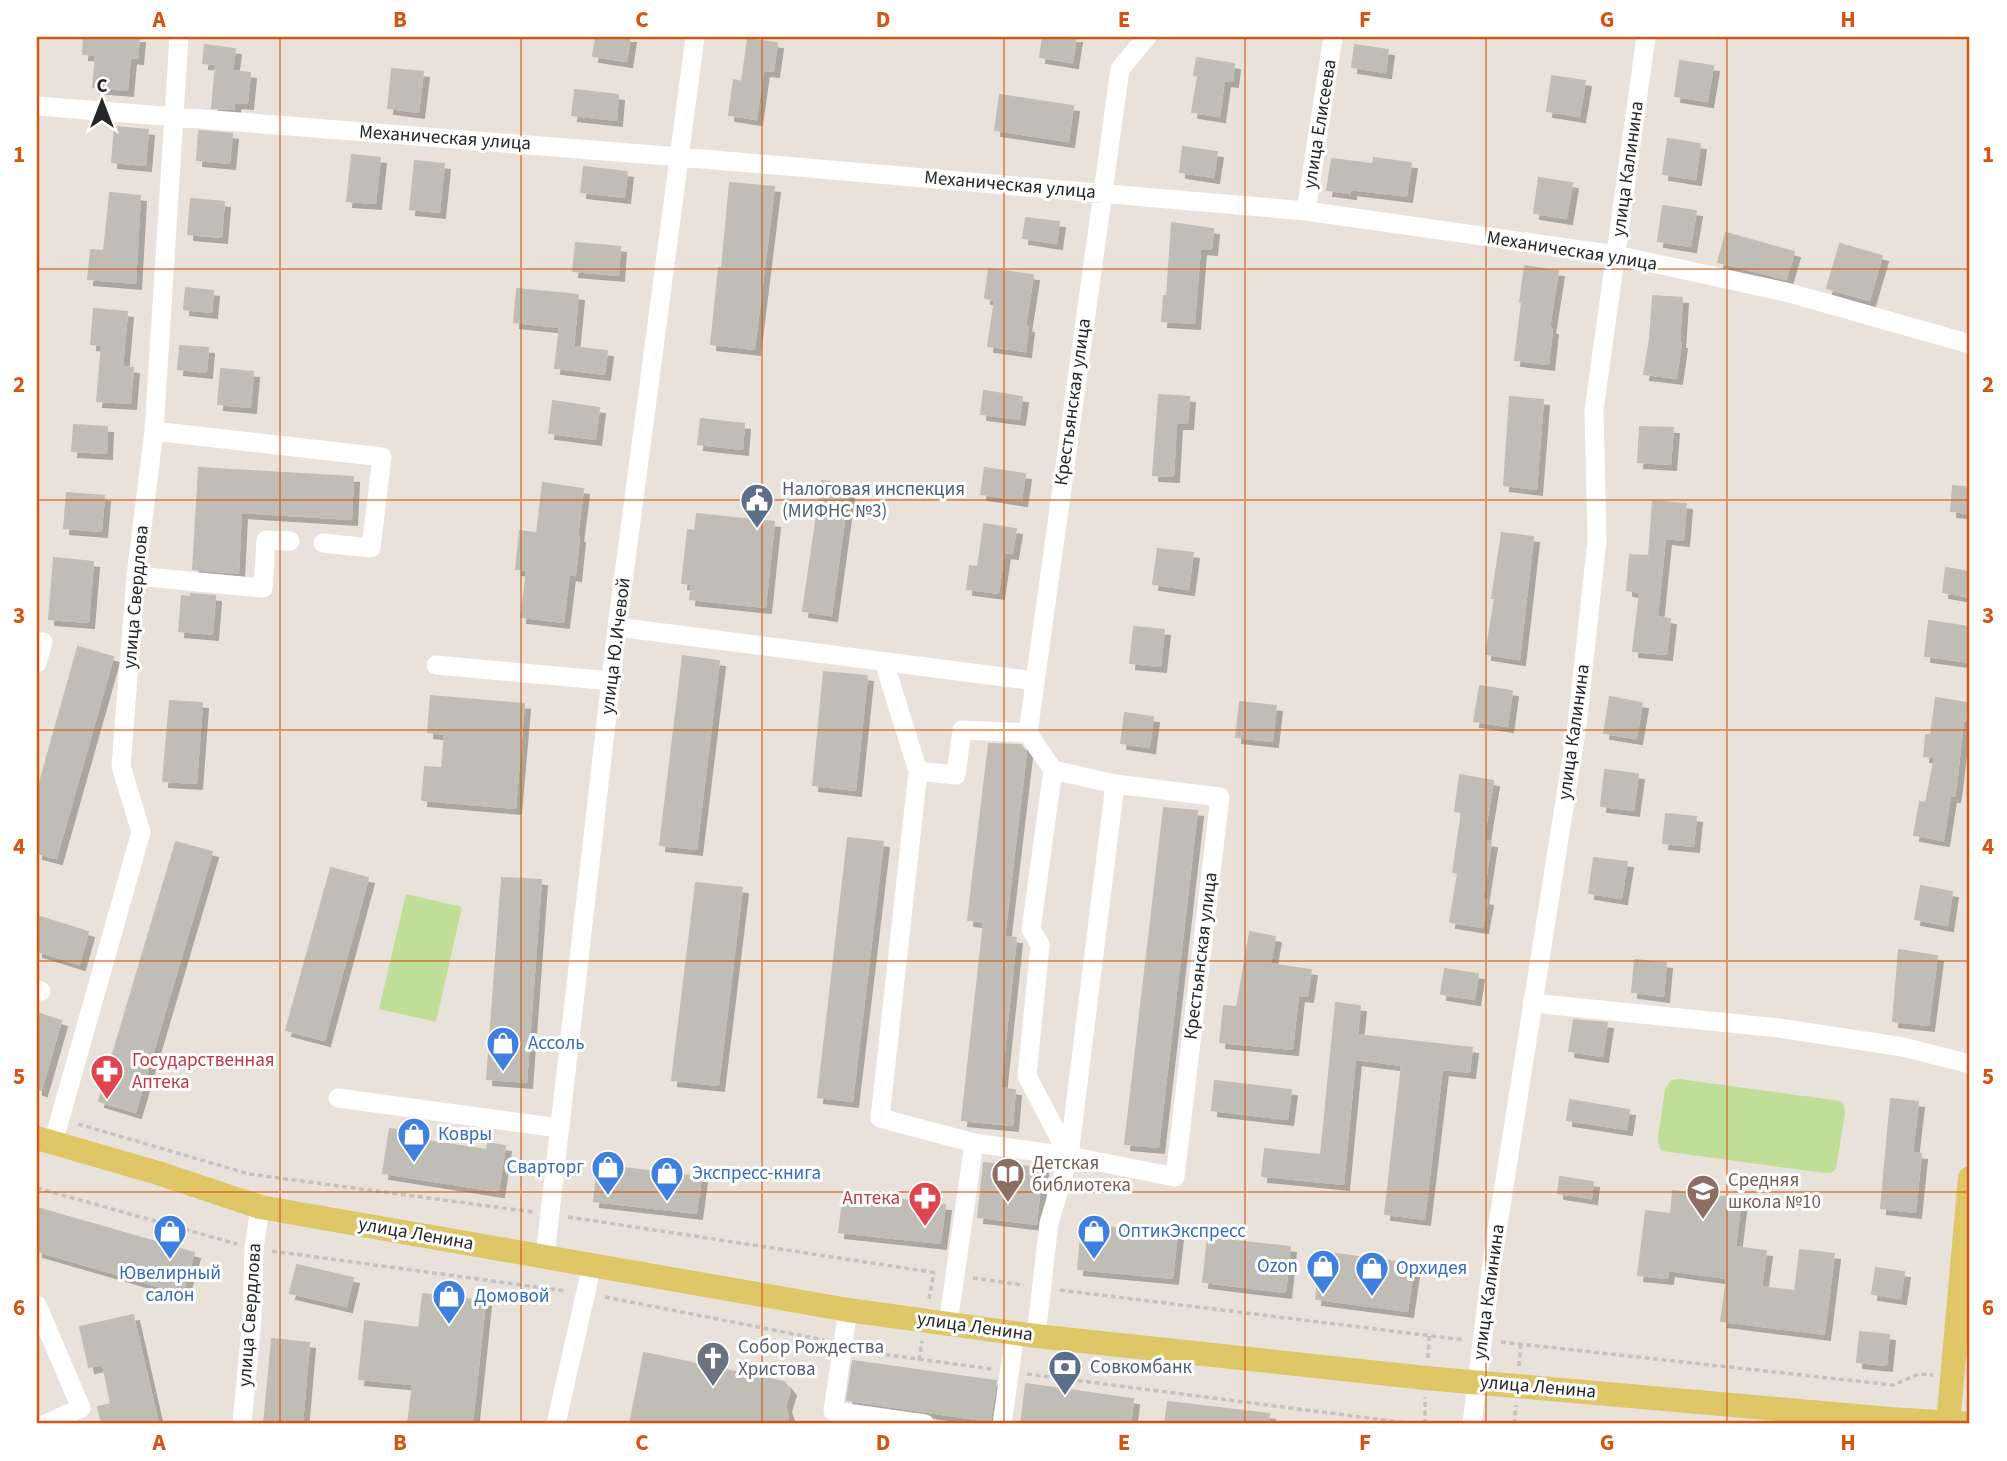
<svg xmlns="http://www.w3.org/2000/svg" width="2007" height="1461" viewBox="0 0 2007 1461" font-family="'Source Sans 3',sans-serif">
	<defs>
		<filter id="shadow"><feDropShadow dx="6" dy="6" stdDeviation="0" flood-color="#0004"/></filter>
	</defs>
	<rect width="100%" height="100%" fill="#e8e2da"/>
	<path fill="#bfdf99" d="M406,894L462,907L436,1022L379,1009Z
		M1679,1079L1841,1101L1844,1106L1845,1113L1836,1169L1831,1173H1825L1662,1151L1659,1146L1658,1138L1665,1089L1671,1080Z"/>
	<path fill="#c0bcb6" stroke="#c3beb4" stroke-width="2" filter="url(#shadow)" d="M84,37H139L137,58L130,57L127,90L93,87L96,55L83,54Z
		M596,37H630L626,61L593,56Z
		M1043,37H1076L1072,62L1040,57Z
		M748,39L777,43L773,71L763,70L756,119L729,115L734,80L742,82Z
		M205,45L235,49L232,71L250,73L247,103L234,102V109L212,108L216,64L203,63Z
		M1355,45L1388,50L1385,72L1352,67Z
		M1197,58L1234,64L1232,81L1224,80L1219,116L1192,112L1198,76L1194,75Z
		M1680,61L1713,66L1707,101L1675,96Z
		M392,69L423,72L418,112L388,108Z
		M1552,76L1585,81L1579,116L1547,111Z
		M575,90L618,95L616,120L572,115Z
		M1000,95L1073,106L1068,141L995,130Z
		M115,127L148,130L145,165L112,162Z
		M199,131L232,134L229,163L197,160Z
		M1668,139L1700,144L1695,179L1663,174Z
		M1183,147L1217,152L1213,177L1180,172Z
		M352,155L380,158L375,203L347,201Z
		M1374,158L1411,163L1406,196L1350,189V193L1327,190L1332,159L1373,164Z
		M415,161L444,164L439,212L410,209Z
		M584,167L627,172L624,197L581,192Z
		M1539,178L1572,183L1566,218L1534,213Z
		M730,183L774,187L754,349L711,344L719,268H722Z
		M110,193L140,196L135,283L88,279L91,250L104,251Z
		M191,199L224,202L221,237L188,234Z
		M1663,206L1696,211L1690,246L1658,241Z
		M1026,218L1059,222L1056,243L1023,238Z
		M1172,223L1213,229L1211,249L1200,248L1194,323L1162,321L1164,296H1167Z
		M1726,233L1794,252L1786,279L1718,262Z
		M576,243L620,247L618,275L573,271Z
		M1840,244L1882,256L1869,300L1827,288Z
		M1525,266L1558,271L1549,328L1552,329L1548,364L1515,360L1522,302H1520Z
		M989,269L1033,275L1025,326L1028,327L1025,351L988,346L995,300L985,298Z
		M186,288L213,291L211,312L184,309Z
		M517,289L578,295L573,347L607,351L604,374L555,368L560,327L514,322Z
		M1653,296L1682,298L1679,343H1681L1676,378L1644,374L1650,339Z
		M94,309L127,312L122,367L133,368L130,403L97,401L102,345L91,344Z
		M180,346L208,348L206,372L178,369Z
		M221,369L253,372L250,407L218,404Z
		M984,391L1022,397L1019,419L981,414Z
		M1159,395L1189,397L1187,423H1176L1173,476L1153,475Z
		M1510,397L1543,400L1536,489L1504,485Z
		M553,401L599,408L595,439L549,433Z
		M701,419L744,424L742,449L698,444Z
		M74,425L107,427L106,453L72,451Z
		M1640,427L1673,428L1670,464L1638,462Z
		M199,468L353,477L351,519L241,512L238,573L193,569Z
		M985,468L1025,474L1021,500L981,494Z
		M822,481L849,485L831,615L803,611Z
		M543,483L583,489L577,537H579L575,575L569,574L563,622L521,617L527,570L516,569L520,531L537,533Z
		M1953,486L1970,488V513L1951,511Z
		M67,493L104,496L101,531L64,528Z
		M1653,501L1686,504L1683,540L1665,538L1657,617L1670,619L1666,654L1633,651L1640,592L1627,590L1630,555L1649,556Z
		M697,514L774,522L765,607L690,599L692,584L682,583L688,530L695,531Z
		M984,524L1016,529L1012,553L1004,552L998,593L967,589L970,566L978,567Z
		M1502,533L1533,537L1519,659L1486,654L1495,598H1492Z
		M1158,549L1193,553L1188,589L1153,584Z
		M54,558L93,562L88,622L49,619Z
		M1946,568L1970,572V597L1943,592Z
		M191,594L215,596L212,634L179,631L182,596L191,597Z
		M1929,621L1970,627V662L1925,656Z
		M1134,627L1164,630L1160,666L1130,663Z
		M78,647L113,657L56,858L37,853V793Z
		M683,656L719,661L696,849L660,845Z
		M824,672L867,676L855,790L813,785Z
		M1480,686L1512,691L1507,726L1474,721Z
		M431,696L524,704L515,808L422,800L425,767L442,768L445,734L428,732Z
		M1610,697L1642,703L1636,738L1604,733Z
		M1936,698L1968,703L1965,721H1963L1956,785L1954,796H1950L1943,840L1914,835L1920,802L1926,803L1935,757L1924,756L1926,735H1931Z
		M170,701L202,703L196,783L163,781Z
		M1240,702L1276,706L1272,741L1236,737Z
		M1125,713L1153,717L1149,747L1121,743Z
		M989,744L1021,745L1026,752L1004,937L1016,938L1000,1088L1015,1090L1012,1125L962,1120L984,922L968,920Z
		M1605,770L1638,774L1633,810L1601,806Z
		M1460,775L1493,781L1483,841L1491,842L1482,899L1487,900L1482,927L1450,922L1458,873L1453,872L1462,812L1455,811Z
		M1164,808L1197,811L1158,1147L1125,1144Z
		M1666,814L1696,817L1693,846L1663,843Z
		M848,838L883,842L852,1101L818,1097Z
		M176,842L212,852L135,1112L99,1101Z
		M1594,858L1627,862L1621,898L1589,893Z
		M331,868L368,878L324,1040L286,1030Z
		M502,878L541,880L526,1082L487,1079Z
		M696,883L742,888L718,1085L672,1080Z
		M1921,886L1952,892L1947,925L1915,919Z
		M37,916L88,932L79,964L37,951Z
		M1250,932L1275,937L1270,964L1311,970L1307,996L1298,995L1292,1049L1220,1042L1224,1006L1237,1007Z
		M1899,950L1937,956L1928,1025L1893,1021Z
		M1635,960L1666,963L1663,996L1632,992Z
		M1445,969L1478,974L1474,999L1441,994Z
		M1336,1003L1360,1006L1357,1035L1472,1048L1469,1072L1442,1069L1424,1219L1385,1214L1402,1065L1355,1059L1343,1184L1262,1176L1265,1149L1321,1155Z
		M37,1013L61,1021L41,1090L37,1089Z
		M1574,1020L1607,1023L1602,1056L1569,1051Z
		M1215,1081L1291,1090L1287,1119L1212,1110Z
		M1891,1099L1918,1102L1912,1153L1921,1154L1915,1212L1881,1208Z
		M1570,1100L1629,1110L1626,1129L1567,1120Z
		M390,1129L409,1132L407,1138L487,1150L488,1143L505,1146L498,1191L383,1173Z
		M984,1163L1042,1168L1036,1224L978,1217Z
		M598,1165L701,1177L696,1213L594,1201Z
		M1560,1177L1593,1182L1591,1198L1558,1193Z
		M1673,1191L1741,1199L1735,1247L1766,1251L1761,1287L1795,1291L1800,1250L1834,1254L1824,1334L1721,1321L1727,1278L1668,1270L1667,1278L1638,1275L1646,1211L1671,1214Z
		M844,1193L945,1205L940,1243L839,1232Z
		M37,1208L194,1253L182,1293L37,1251Z
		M1082,1225L1177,1234L1172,1278L1078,1269Z
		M1208,1238L1290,1247L1285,1292L1203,1282Z
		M1321,1252L1414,1264L1407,1311L1316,1299Z
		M297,1265L353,1278L346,1306L290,1293Z
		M1876,1268L1904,1272L1900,1298L1872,1294Z
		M423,1294L485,1301L472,1424H408L413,1384L359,1379L365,1321L419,1328Z
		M133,1315L158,1424H102L98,1407L111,1404L103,1364L89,1367L80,1327Z
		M1860,1332L1889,1335L1886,1365L1857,1362Z
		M272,1339L309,1343L302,1424H264Z
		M644,1353L784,1382L790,1390L785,1406L788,1415V1424H630Z
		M853,1361L996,1381L990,1421L847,1400Z
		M1026,1384L1133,1399L1130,1424H1021Z
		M1168,1402L1269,1414L1268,1424H1165Z"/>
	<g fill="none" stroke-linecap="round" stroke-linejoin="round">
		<path stroke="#c3c3c3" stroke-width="3.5" stroke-dasharray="5 3.5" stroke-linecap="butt" d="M78,1124L249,1174L533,1212
			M37,1188L237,1244
			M568,1217L938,1273
			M272,1251L566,1291
			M973,1278L1024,1285
			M1060,1290L1465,1340
			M605,1297L824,1340
			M929,1299L934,1272
			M1501,1342L1893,1385L1919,1374L1933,1375
			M860,1351L991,1369
			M1428,1358L1429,1336
			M919,1360L922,1341
			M1519,1366L1521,1344
			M1027,1374L1415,1424
			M1425,1424V1397
			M1514,1424L1516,1405"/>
		<path stroke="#fff" stroke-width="19" d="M37,106L680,157L1306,211L1616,255L1786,292L1970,344
			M1306,211L1333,37
			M154,431L382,457L371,548L323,543
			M136,576L263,588L266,540L290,541
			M617,627L1035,681
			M884,662L918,771
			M37,663L43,642
			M436,665L611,681
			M1028,733L962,730L956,775L918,771L880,1118L974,1143L1069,1156L1027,1076L1040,945L1031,929L1053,770L1028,733L1120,69L1147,37
			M37,990L41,991
			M1532,1003L1779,1028L1903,1047L1970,1064
			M338,1098L559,1128
			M53,1143L141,832L121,766L136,576L154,431L179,37
			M1069,1156L1115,784
			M545,1256L617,627L695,37
			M37,1305L81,1408L46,1424
			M848,1310L833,1411L925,1424
			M948,1324L974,1143
			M1036,1336L1049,1223L1069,1156L1175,1177L1220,797L1115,784L1053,770
			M242,1424L252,1318L254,1249L260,1207
			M556,1424L592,1265
			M1002,1424L1015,1333
			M1472,1424L1492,1262L1577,725L1597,540L1594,410L1646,37"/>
		<path stroke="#dfc768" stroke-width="24" d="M37,1138L158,1173L260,1207L848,1310L1036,1336L1426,1378L1890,1419L1970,1424
			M1948,1424L1970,1178"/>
	</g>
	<path fill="none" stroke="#d5540f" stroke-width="2" stroke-opacity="0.55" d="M280,37V1424M521,37V1424M762,37V1424M1004,37V1424M1245,37V1424M1486,37V1424M1727,37V1424M37,269H1970M37,500H1970M37,730H1970M37,961H1970M37,1192H1970"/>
	<defs>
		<symbol id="civic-pin" viewBox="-11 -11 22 30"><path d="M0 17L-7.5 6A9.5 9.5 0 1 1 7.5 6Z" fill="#5c6f8a" stroke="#fff"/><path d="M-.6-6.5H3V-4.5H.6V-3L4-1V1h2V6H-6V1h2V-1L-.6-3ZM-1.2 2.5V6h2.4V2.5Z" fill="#fff"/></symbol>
		<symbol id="shop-pin" viewBox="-11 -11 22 30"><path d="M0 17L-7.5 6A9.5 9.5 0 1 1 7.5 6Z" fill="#3f7fe0" stroke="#fff"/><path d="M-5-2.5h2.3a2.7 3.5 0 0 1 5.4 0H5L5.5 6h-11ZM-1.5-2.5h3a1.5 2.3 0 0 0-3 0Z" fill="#fff"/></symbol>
		<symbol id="pharmacy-pin" viewBox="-11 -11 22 30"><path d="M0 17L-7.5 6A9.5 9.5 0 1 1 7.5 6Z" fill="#e0444e" stroke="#fff"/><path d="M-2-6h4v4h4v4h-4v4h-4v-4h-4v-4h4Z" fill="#fff"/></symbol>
		<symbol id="library-pin" viewBox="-11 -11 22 30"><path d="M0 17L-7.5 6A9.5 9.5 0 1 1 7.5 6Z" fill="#8d6e63" stroke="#fff"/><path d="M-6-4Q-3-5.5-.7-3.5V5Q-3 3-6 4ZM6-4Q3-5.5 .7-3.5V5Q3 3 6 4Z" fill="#fff"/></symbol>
		<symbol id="school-pin" viewBox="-11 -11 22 30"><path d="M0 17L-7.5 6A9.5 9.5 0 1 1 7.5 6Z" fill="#8d6e63" stroke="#fff"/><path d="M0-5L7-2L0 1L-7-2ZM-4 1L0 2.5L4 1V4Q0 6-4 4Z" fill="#fff"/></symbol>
		<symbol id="church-pin" viewBox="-11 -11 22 30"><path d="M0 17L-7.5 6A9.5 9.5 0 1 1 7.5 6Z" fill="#6b7280" stroke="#fff"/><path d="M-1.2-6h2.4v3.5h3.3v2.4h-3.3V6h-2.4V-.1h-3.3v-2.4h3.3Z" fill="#fff"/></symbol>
		<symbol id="bank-pin" viewBox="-11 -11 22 30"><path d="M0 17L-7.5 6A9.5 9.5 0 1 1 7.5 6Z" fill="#5c6f8a" stroke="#fff"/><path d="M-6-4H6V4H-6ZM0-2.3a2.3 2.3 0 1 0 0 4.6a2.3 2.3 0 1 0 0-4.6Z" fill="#fff"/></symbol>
	</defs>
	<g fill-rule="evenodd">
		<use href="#civic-pin" x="738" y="481" width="38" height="52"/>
		<use href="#shop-pin" x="484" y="1024" width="38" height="52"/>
		<use href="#pharmacy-pin" x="88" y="1052" width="38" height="52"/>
		<use href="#shop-pin" x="395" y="1115" width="38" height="52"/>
		<use href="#shop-pin" x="589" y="1148" width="38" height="52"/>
		<use href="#shop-pin" x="648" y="1154" width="38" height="52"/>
		<use href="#library-pin" x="989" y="1155" width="38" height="52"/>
		<use href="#school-pin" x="1684" y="1172" width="38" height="52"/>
		<use href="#pharmacy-pin" x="906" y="1179" width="38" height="52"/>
		<use href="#shop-pin" x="151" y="1212" width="38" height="52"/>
		<use href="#shop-pin" x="1075" y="1212" width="38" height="52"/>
		<use href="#shop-pin" x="1304" y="1247" width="38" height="52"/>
		<use href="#shop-pin" x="1353" y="1249" width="38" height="52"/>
		<use href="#shop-pin" x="430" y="1277" width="38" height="52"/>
		<use href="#church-pin" x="694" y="1339" width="38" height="52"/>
		<use href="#bank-pin" x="1046" y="1348" width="38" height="52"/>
	</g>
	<g text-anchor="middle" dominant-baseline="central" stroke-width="6" stroke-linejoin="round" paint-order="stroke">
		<g font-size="19" fill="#272727" stroke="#fff">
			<text transform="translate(1320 124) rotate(-81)">улица Елисеева</text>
			<text transform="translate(445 138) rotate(4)">Механическая улица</text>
			<text transform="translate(1628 169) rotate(-82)">улица Калинина</text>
			<text transform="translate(1010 185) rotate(5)">Механическая улица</text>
			<text transform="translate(1572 251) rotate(9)">Механическая улица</text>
			<text transform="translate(1073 402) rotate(-82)">Крестьянская улица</text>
			<text transform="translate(136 597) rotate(-85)">улица Свердлова</text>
			<text transform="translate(616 646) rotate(-83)">улица Ю.Ичевой</text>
			<text transform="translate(1574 732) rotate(-82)">улица Калинина</text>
			<text transform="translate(1201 956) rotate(-83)">Крестьянская улица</text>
			<text transform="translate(416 1234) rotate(10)">улица Ленина</text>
			<text transform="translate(1489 1292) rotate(-82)">улица Калинина</text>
			<text transform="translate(250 1315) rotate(-86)">улица Свердлова</text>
			<text transform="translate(975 1327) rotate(8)">улица Ленина</text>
			<text transform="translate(1538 1387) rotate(5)">улица Ленина</text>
		</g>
		<g font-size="19" fill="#4e5e75" stroke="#fff" text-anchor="start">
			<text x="782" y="489">Налоговая инспекция<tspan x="782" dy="22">(МИФНС №3)</tspan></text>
			<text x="1090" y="1367">Совкомбанк</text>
		</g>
		<g font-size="19" fill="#366cbe" stroke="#fff" text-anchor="start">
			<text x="528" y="1043">Ассоль</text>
			<text x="438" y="1134">Ковры</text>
			<text x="584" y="1167" text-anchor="end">Сварторг</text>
			<text x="692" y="1173">Экспресс-книга</text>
			<text x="1118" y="1231">ОптикЭкспресс</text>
			<text x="1298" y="1266" text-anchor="end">Ozon</text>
			<text x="1396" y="1268">Орхидея</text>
			<text x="170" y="1273" text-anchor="middle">Ювелирный<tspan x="170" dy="22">салон</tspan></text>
			<text x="474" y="1296">Домовой</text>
		</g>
		<g font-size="19" fill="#be3a42" stroke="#fff" text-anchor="start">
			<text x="132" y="1060">Государственная<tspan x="132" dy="22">Аптека</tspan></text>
			<text x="900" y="1198" text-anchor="end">Аптека</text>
		</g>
		<g font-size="19" fill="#785e54" stroke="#fff" text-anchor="start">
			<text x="1032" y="1163">Детская<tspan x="1032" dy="22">библиотека</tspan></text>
			<text x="1728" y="1180">Средняя<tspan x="1728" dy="22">школа №10</tspan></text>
		</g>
		<g font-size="19" fill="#5b616d" stroke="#fff" text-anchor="start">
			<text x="738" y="1347">Собор Рождества<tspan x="738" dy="22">Христова</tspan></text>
		</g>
	</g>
	<rect width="2007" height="1461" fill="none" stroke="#ffffff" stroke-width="77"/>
	<g transform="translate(102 102)" stroke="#ffffff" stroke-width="5" paint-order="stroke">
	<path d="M0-5L12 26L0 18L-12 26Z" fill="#272727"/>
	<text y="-10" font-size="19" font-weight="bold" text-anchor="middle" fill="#272727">С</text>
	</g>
	<rect x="38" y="38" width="1930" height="1384" fill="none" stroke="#d5540f" stroke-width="2.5"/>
	<g font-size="23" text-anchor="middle" font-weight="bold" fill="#d5540f">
		<text x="159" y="27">A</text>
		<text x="400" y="27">B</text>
		<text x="642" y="27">C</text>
		<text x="883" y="27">D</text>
		<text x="1124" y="27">E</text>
		<text x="1365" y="27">F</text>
		<text x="1607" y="27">G</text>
		<text x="1848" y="27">H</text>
		<text x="19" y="162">1</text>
		<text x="1988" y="162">1</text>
		<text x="19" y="392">2</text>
		<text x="1988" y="392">2</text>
		<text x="19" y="623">3</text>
		<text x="1988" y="623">3</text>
		<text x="19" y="854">4</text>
		<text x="1988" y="854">4</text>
		<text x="19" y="1084">5</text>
		<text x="1988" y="1084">5</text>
		<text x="19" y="1315">6</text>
		<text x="1988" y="1315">6</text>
		<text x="159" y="1450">A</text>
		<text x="400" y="1450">B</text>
		<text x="642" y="1450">C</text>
		<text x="883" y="1450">D</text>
		<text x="1124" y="1450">E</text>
		<text x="1365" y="1450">F</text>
		<text x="1607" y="1450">G</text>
		<text x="1848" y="1450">H</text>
	</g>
</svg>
